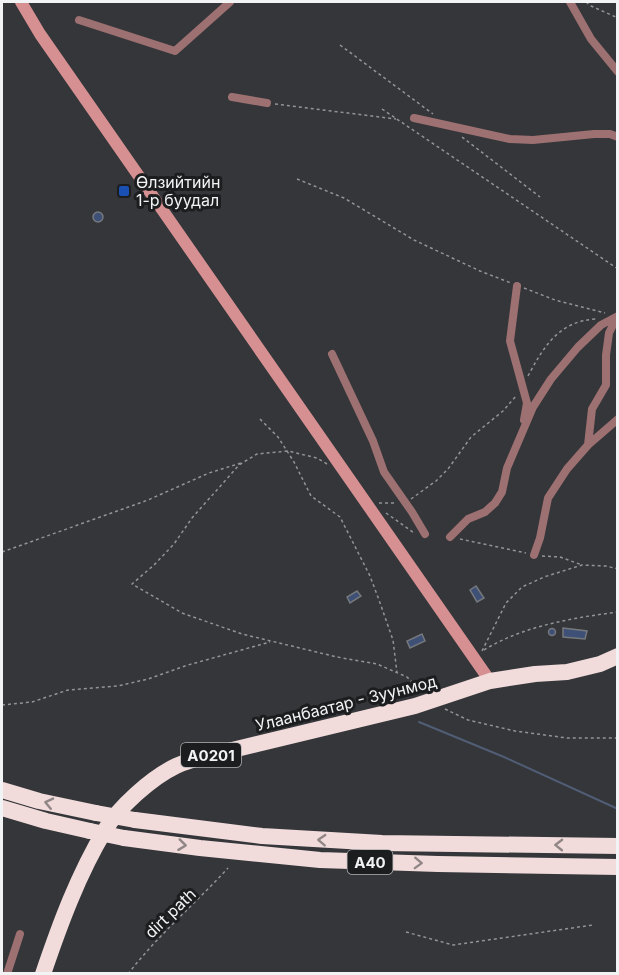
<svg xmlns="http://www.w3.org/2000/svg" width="619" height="975" viewBox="0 0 619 975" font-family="Inter,sans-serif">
	<rect width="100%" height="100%" fill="#34363a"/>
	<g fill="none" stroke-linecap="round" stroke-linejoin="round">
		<path stroke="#505d74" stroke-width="2" d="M419,722L504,757L618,809"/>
	</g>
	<path fill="#3e5075" stroke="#75787c" stroke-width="1.5" d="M93 217a5 5 0 1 1 10 0a5 5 0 1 1-10 0Z
		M476,586L484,598L477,602L470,590Z
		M357,591L361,596L350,603L347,597Z
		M563,628L587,631L585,639L563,637Z
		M548.5 632a3.5 3.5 0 1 1 7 0a3.5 3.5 0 1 1-7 0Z
		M422,634L425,641L410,648L407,641Z"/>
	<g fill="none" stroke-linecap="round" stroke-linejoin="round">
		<path stroke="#929497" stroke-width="1.5" stroke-dasharray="3 3" stroke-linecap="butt" d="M586,2L591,6L618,18
			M340,45L433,114
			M275,104L396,119
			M382,109L618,269
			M462,137L540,197
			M297,179L344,198L414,240L480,271L511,283
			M524,288L555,300L605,313
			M528,376C544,346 559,321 596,319
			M260,419L278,437L294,462L311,496L340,517L370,576L379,600L393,640L397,673
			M327,464L317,458L288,451L257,454L239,465L192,518L174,544L154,565L132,584L182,613L242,634L337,657L377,664L407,677L420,690
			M411,499L436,481L448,469L471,437L503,411L516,396
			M379,503H395
			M386,513L414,533
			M460,539L526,553
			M2,552L148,500L209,473L241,463
			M542,556L560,557L582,565
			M484,650C523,626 572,618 618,612
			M482,651L506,603L522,587L544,577L582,565L606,566L618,569
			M2,705L32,702L68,690L118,686L148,679L188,665L270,642
			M445,709L468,720L515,731L567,738H618
			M406,932L453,945L593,925
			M128,974C158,935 195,904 228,868"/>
		<path stroke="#9d7071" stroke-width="8" d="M570,2L591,39L618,72
			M79,20L175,51L230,2
			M232,97L267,103
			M414,118L510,139L533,140L594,134H610L618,137
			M517,286L510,341L527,403L524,420
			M332,354L373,441L384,472L412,512L425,534
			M588,445L592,409L606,385V355L609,333L617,317
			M450,537L468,519L485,512L495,503L502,492L507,468L533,407L551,379L578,347L601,325L618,316
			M534,555L540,538L548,498L567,469L588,445L618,419
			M7,974L20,934"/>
		<path stroke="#d69092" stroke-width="12" d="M21,2L40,34L490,681"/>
		<path stroke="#f1dbdb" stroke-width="16" d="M2,790L39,801L96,813
			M2,808L46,821L90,831
			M135,820L262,836L382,843L618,846
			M124,838L200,848L320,860L438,864L618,867
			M43,974C60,924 78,875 105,830C119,807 151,778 176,766C191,759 208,756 224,752L415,706L490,681L535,674L567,672L600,664L618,656"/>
		<path stroke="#f1dbdb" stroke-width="16" d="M96,813L135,820
			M90,831L124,838"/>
	</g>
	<defs><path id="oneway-chevron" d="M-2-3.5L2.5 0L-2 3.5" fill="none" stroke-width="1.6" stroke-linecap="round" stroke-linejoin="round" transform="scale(1.5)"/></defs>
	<g stroke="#918686">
		<use href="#oneway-chevron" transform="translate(49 803) rotate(-167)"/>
		<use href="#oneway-chevron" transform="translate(322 840) rotate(-177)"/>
		<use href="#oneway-chevron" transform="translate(182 845) rotate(7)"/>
		<use href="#oneway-chevron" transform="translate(559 845) rotate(-179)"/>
		<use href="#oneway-chevron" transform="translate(418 863) rotate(2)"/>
	</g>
	<rect fill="#1a4fb4" stroke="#1c1d1f" stroke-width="2" x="118" y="185" width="12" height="12" rx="3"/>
	<g text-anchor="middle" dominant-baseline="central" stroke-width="6" stroke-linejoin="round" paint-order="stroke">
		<g fill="#1c1d1f" stroke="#b2b3b5" stroke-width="1.5">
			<rect x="181" y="743" width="60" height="24" rx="4.5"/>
			<rect x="347.5" y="850" width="45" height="24" rx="4.5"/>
		</g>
		<g font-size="15" font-weight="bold" fill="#f2f3f5">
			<text x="211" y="755">A0201</text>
			<text x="370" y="862">A40</text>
		</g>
		<g font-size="16" fill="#f2f3f5" stroke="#1c1d1f" text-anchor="start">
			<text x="136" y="182">Өлзийтийн<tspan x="136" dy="18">1-р буудал</tspan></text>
		</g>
		<g font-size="16" fill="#f2f3f5" stroke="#1c1d1f">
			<text transform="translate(346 703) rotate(-14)">Улаанбаатар - Зуунмод</text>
			<text transform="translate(170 913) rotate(-44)">dirt path</text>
		</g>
	</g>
	<rect width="619" height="975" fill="none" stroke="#f2f3f5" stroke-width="6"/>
</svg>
